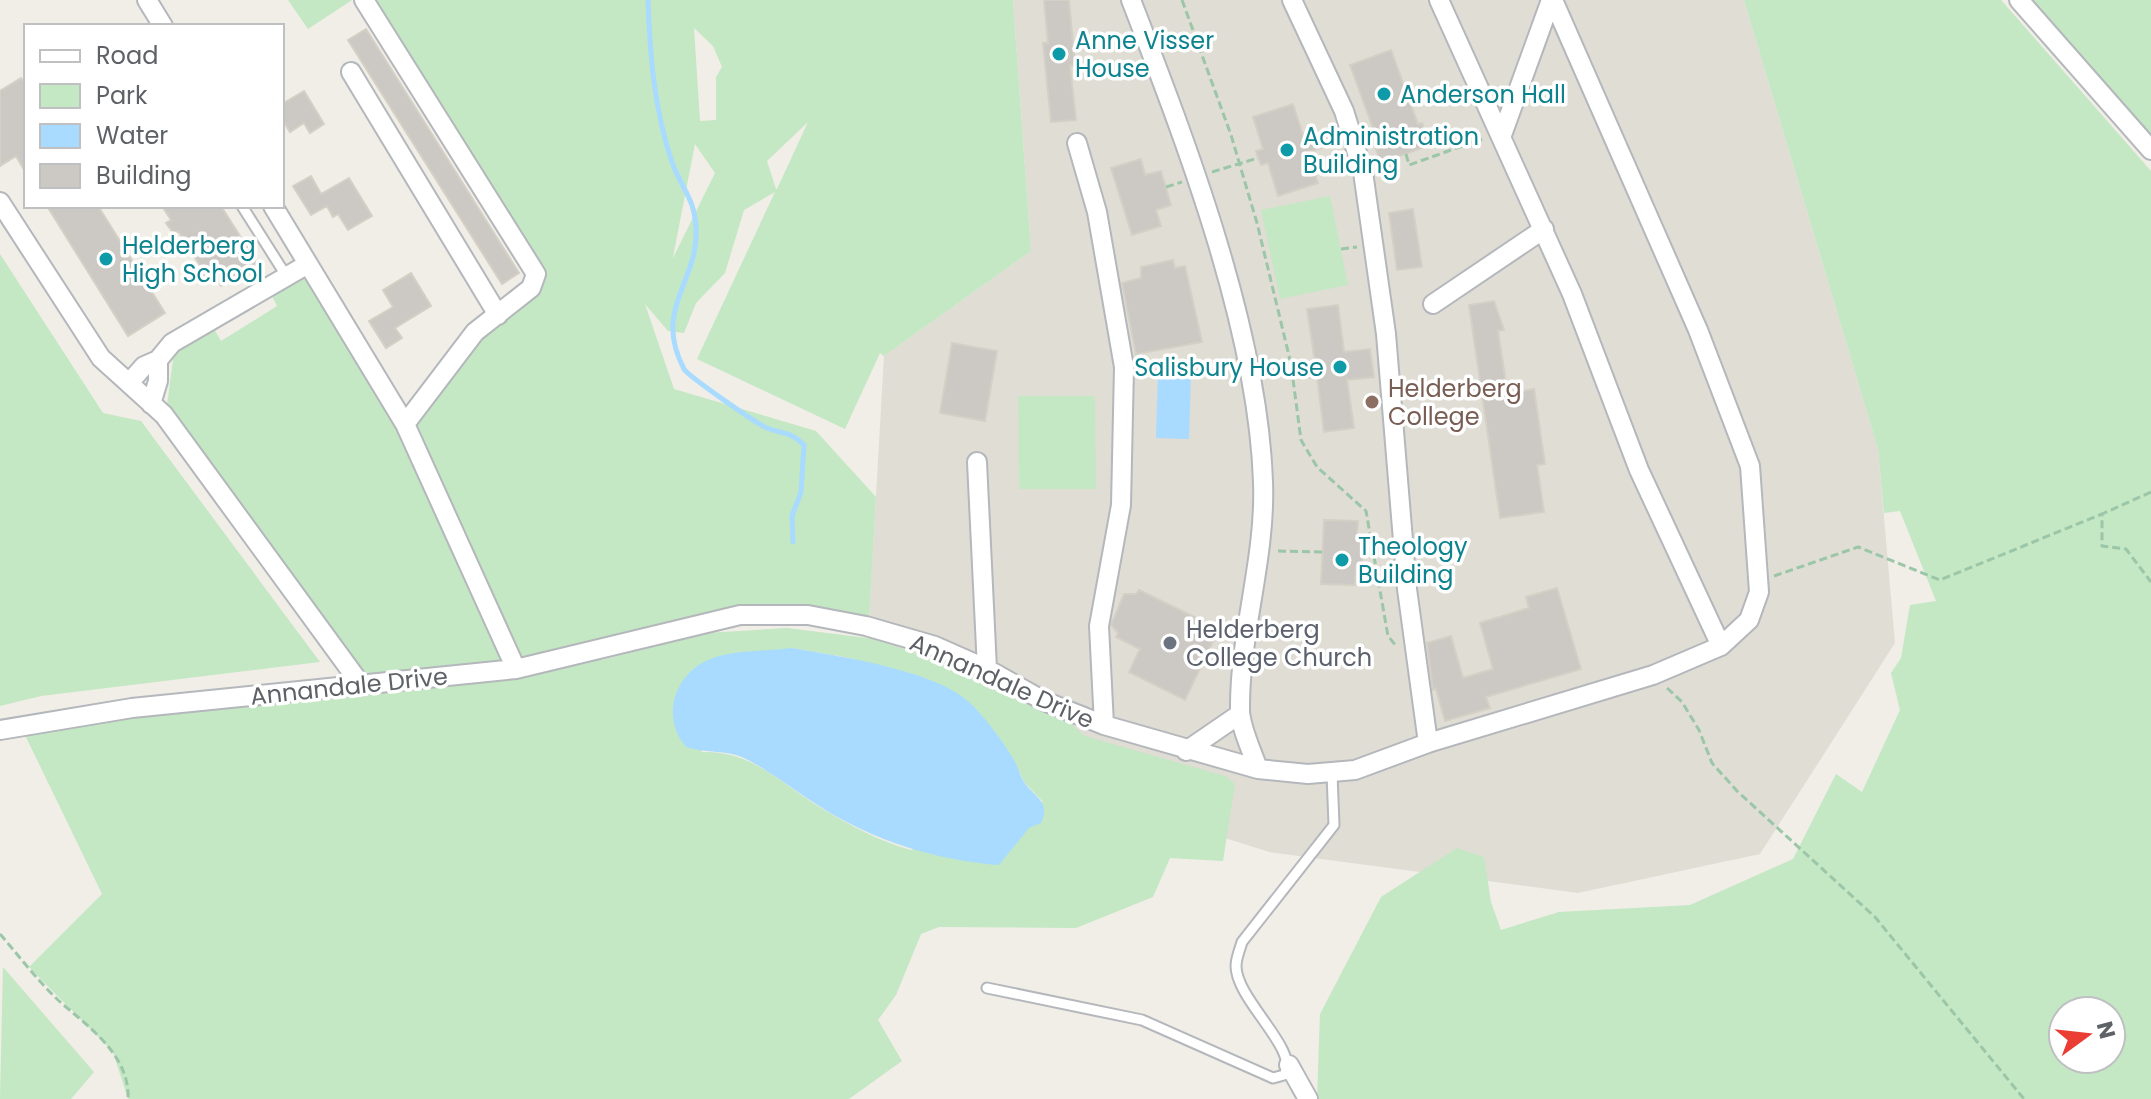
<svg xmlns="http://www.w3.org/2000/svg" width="2151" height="1099" viewBox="0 0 2151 1099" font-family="Poppins,sans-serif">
	<rect width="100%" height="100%" fill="#f0eee7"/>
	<path fill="#e0ddd5" d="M1013,0H1744L1878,449L1895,643L1760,854L1578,893L1269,852L863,723L884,356L1031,251Z"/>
	<path fill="#c4e7c4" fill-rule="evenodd" d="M288,0H352L308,29Z
		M375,0H1013L1031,251L884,356L880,353L845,429L697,359L775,192L744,210L725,273L696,303L684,333L668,331L645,304L674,389L816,431L876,497L869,621L811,609L521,660L412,432C421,380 497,320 537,287L527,246ZM694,28L713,46L722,67L716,77V120L700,121ZM808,122L777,189H776L767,161ZM695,144L715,173L673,258V257Z
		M1744,0H2001L2151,171V1099H1317L1320,1014L1381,897L1457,848L1484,857L1491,902L1501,930L1559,912L1690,905L1793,859L1836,774L1862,792L1900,710L1891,673L1901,658L1910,605L1936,601L1900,511L1884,513L1878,449ZM2063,1011H2111V1059H2063Z
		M2019,0H2151V150Z
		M1330,196L1348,285L1280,299L1261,210Z
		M0,254L103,413L141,421L320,662L41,696L0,706Z
		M302,278L317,286L399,426L509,660L365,674L167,405L174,352L214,329L221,341L277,306L271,294Z
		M1018,396H1095L1096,489H1019Z
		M787,628L875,639L970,673L991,675L1044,701L1085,736L1225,776L1235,784L1223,861L1170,858L1153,897L1076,928L939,927L921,934L896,995L878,1020L902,1061L849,1099H128L113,1052L29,967L102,894L25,735L54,722L599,654L602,660L706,633ZM792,648L850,658L968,701L1014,760L1024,782L1043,802L911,850C880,842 848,824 821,808C780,783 752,750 701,752Z
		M3,967L94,1072L71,1099H0Z"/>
	<path fill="#a8dbff" d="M1158,372L1191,374L1189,439L1156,438Z
		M792,648C838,656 933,670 968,701C984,716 1003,741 1014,760C1018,767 1020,776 1024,782C1035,798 1051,801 1041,823L1029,828L999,865C935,860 874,841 819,806C795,791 772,772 746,759C727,749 707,754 686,747C659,715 676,669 716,657C739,650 768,651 792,648Z"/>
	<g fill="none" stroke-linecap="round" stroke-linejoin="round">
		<path stroke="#a8dbff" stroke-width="5" d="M648,0C650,55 654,109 672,162C681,188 695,198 696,229C699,282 652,308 684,369C688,376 757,424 767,428C785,435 788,430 804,445L801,492L792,516L793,542"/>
	</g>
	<path fill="#ccc9c4" stroke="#d5d0c5" stroke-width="2" d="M1044,0H1069L1075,65L1070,66L1076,120L1051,122L1043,43H1048Z
		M366,29L519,273L502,284L348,40Z
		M1391,50L1418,124L1422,123L1430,145L1381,163L1373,141L1377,139L1350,65Z
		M21,78L26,85V173L16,156L0,166V91Z
		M304,91L324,124L310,133L304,123L290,132L282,119V104Z
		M1293,104L1303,135L1315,131L1321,148L1308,152L1318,183L1278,196L1268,163L1261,165L1258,158L1256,151L1263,149L1253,117Z
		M1141,159L1145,175L1161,171L1171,205L1156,210L1161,226L1132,235L1111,168Z
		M311,176L321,194L349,178L372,216L348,230L338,214L333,217L327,206L311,215L293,186Z
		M47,206H98L165,313L128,336Z
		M162,206H221L257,263L221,286L215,277L206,283L197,269L201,267L178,231L174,234L166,223L171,220Z
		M1413,209L1422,267L1397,270L1389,213Z
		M1173,260L1175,268L1185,266L1202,342L1136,354L1122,283L1141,278V267Z
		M411,273L431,306L395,328L402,338L386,348L369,321L393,307L383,290Z
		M1494,301L1504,330L1498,331L1507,390L1510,393L1534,389L1545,464L1537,465L1544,512L1500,518L1469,305Z
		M1338,305L1344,352L1370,349L1374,377L1347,380L1354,428L1324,432L1317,377L1309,378L1308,371L1307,363L1315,362L1307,309Z
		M952,343L997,351L985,421L940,413Z
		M1324,520L1358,521L1357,536H1364L1362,568L1356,567L1355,585L1321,584Z
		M1557,588L1581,669L1486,697L1490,708L1445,721L1436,689L1433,690L1427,643L1451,636L1463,678L1493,669L1480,623L1529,608L1526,597Z
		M1139,590L1219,629L1185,700L1129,672L1140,649L1116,637L1118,633L1111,625L1124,594H1136Z"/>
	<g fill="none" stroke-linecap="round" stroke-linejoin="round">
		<defs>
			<path id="service" d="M242,206L287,277
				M987,988L1142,1020L1273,1078L1284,1075C1301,1051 1236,1000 1236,966C1236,958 1240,949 1242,942L1334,825L1332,774"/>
			<path id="minor" d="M147,0L163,26
				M364,0L536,274L531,288L475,332L405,424
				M1131,0C1186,142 1258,329 1263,482C1266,559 1239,634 1240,711C1241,729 1252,751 1258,769
				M1292,0L1344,111L1363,172L1386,334L1407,589L1428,743
				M1439,0L1572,294L1639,470L1721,646
				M2019,0L2151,150
				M351,72L498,315
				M1502,135L1551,0
				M1077,143L1097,212L1124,367L1121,505L1099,626L1104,725
				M0,202L101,358L164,415L362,686
				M273,206L405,424L516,669
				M1433,304L1544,229
				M129,383L144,366L158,360L172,343L308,264
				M151,404L158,381V360
				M977,462L987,669
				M0,730L132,708L516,669L740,615H808L866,626L935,646L987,669L1044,701L1104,725L1258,769L1308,774L1355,770L1428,743L1653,675L1721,646L1749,620L1759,592L1750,466L1698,330L1553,0
				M1186,751L1240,714
				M1289,1065L1308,1099"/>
		</defs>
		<use href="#service" stroke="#b4b7bb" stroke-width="13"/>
		<use href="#minor" stroke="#b4b7bb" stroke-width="22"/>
		<path stroke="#9bc6a7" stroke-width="3" stroke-dasharray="8 4" stroke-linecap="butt" d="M1182,0L1231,135L1257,223L1291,364L1301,440L1317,467L1366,511L1388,636L1397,647
			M1318,139L1334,134
			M1406,154L1409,165L1482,139
			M1212,172L1258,158
			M1166,187L1182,182
			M1341,249L1357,247
			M1269,376L1308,371
			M2151,492L2102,514V546L2126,549L2151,582
			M1278,551L1322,552
			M1774,576L1858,547L1940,580L2102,514
			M1667,688L1682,702L1699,730L1712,763L1737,791L1875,917L2024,1099
			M0,934C19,956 37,980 58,1000C87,1026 130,1054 128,1099"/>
		<use href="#service" stroke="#fff" stroke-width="9"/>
		<use href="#minor" stroke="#fff" stroke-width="18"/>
	</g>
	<g fill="#0f9aa8" stroke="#fff" stroke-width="3">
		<circle cx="1059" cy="54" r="8"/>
		<circle cx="1384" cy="94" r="8"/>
		<circle cx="1287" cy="150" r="8"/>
		<circle cx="106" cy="259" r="8"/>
		<circle cx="1340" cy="367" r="8"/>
		<circle cx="1342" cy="560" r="8"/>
	</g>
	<circle fill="#8d6e63" stroke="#fff" stroke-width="3" cx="1372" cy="402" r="8"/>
	<circle fill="#6b7280" stroke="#fff" stroke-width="3" cx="1170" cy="643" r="8"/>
	<g text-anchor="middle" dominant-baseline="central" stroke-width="7" stroke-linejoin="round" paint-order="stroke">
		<g font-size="24" fill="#0d838f" stroke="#fff" text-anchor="start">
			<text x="1075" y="40">Anne Visser<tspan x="1075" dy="28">House</tspan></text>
			<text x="1400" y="94">Anderson Hall</text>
			<text x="1303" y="136">Administration<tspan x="1303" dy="28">Building</tspan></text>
			<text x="122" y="245">Helderberg<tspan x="122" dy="28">High School</tspan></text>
			<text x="1324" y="367" text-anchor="end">Salisbury House</text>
			<text x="1358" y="546">Theology<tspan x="1358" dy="28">Building</tspan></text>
		</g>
		<g font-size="24" fill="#785e54" stroke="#fff" text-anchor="start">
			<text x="1388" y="388">Helderberg<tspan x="1388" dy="28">College</tspan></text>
		</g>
		<g font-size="24" fill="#5b616d" stroke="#fff" text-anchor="start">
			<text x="1186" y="629">Helderberg<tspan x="1186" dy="28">College Church</tspan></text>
		</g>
		<g font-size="24" fill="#5e6267" stroke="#fff">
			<text transform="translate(1002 681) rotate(24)">Annandale Drive</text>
			<text transform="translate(349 686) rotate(-6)">Annandale Drive</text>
		</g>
	</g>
	<rect x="24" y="24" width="260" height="184" fill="#ffffff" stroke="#bfc0c2" stroke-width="2"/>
	<rect x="40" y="50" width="40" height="12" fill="#ffffff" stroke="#bfc0c2" stroke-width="2"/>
	<text x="96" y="64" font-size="24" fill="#5e6267">Road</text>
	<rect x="40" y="84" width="40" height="24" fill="#c4e7c4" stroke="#bfc0c2" stroke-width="2"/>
	<text x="96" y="104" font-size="24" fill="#5e6267">Park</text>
	<rect x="40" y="124" width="40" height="24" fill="#a8dbff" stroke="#bfc0c2" stroke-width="2"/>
	<text x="96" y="144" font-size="24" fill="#5e6267">Water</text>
	<rect x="40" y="164" width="40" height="24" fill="#ccc9c4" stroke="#bfc0c2" stroke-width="2"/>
	<text x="96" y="184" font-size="24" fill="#5e6267">Building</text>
	<g transform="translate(2087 1035) rotate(75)"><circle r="38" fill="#ffffff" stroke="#bfc0c2" stroke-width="2"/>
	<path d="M0-6L14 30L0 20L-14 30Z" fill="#ea3d33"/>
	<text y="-12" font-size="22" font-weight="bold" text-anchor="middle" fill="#5e6267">N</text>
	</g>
</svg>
